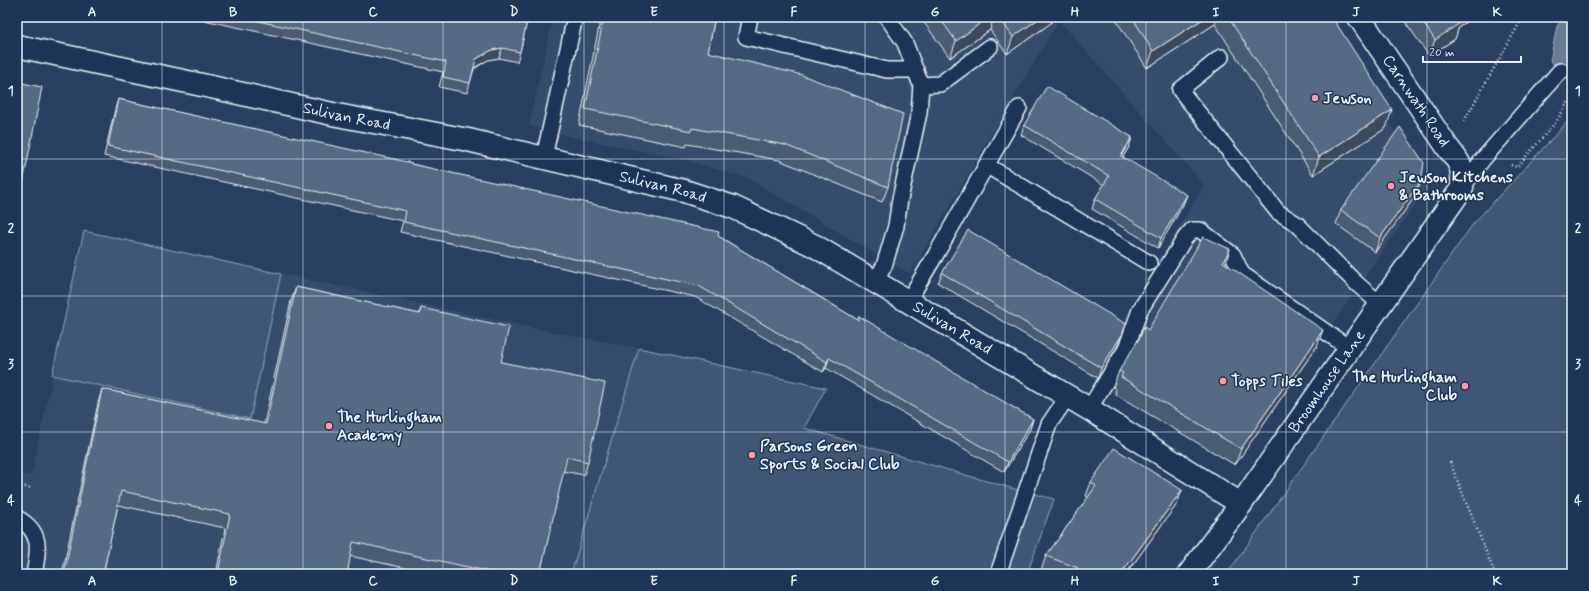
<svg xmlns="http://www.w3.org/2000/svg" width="1589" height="591" viewBox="0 0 1589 591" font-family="Mynerve,sans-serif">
	<rect width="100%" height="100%" fill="#294061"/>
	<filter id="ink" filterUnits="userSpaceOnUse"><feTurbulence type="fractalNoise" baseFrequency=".025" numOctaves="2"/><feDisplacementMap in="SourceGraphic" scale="8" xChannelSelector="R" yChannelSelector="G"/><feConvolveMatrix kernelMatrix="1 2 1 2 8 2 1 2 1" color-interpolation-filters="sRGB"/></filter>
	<g filter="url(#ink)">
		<path fill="#364d6b" d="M553,17H1056L1058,20L1062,17H1319L1430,183L1235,465L1115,394L1090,377L1204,185L1059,20L910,274L747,178L677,158L572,137L529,126Z
			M84,231L542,330L639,348L571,574H17V473L31,476Z"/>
		<path fill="#415774" stroke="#94a4b6" d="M1572,117V574H1227L1473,224Z
			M84,231L281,274L250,419L52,375Z
			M639,348L826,388L804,428L1014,489L1054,499L1027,574H571Z"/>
		<path fill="#6b7c95" stroke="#9dabbd" d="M1564,17H1572V81L1550,61L1557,26Z"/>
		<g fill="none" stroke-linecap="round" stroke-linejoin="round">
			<defs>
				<path id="lane" d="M750,17L746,37L887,70H916
					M1221,57L1180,90L1278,212L1297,224L1356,283L1380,304
					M921,85L940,84L990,47
					M544,157L575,17
					M986,165L1149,263
					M1462,188L1483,159L1560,71H1562
					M875,282L884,266L896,226L900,199L919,113L921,85L905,43L887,17
					M908,301L935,256L1019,108
					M1089,409L1126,349L1140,310L1185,238L1192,230H1200L1233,255L1242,274L1349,348
					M17,518C42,531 39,550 34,574
					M998,574L1049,424L1068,396"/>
				<g id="street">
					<path id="s1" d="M17,46L202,85L337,115L468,140L684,191L733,207L815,246L1089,409L1241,504"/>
				</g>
				<g id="secondary">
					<path id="s2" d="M1189,574L1241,504L1462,188C1463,167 1461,164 1448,148L1359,17"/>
				</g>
			</defs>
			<use href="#lane" stroke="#e8f1f8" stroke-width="18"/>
			<use href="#street" stroke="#e8f1f8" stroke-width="25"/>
			<use href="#secondary" stroke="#e8f1f8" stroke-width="25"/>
			<path stroke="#e8f1f8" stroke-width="2.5" stroke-dasharray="1 3" stroke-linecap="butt" d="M1464,121L1523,17
				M1511,165L1517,167L1556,122L1568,102
				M1450,462L1495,574
				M17,485L30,488"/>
			<use href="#lane" stroke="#1d3557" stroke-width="15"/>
			<use href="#street" stroke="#1d3557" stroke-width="22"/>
			<use href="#secondary" stroke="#1d3557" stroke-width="22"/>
		</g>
		<path fill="#495b71" stroke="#e8f1f8" d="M190,17H528L520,52L517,62L499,58L488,60L474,69L470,83L467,93L439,87L443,72Z
			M601,17H715L708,52L888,187L882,202L779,160L687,144L686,147L579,125Z
			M920,17H1053L1051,23L1007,54L990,30L950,58Z
			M1114,17H1332L1386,128L1313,175L1215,24L1147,68Z
			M1402,17H1473L1459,27L1455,39L1429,56Z
			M118,99L411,164L718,236L858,320L1033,419L1030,429L1004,472L826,368L823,372L695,297L400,232L403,221L104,156L115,109Z
			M1024,125L1132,137L1129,147L1123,157L1183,205L1158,248L1092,209L1095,199L1104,185L1021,135Z
			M1421,181L1416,195L1375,252L1336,224L1341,210Z
			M1230,249L1225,264L1317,346L1235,465L1115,394L1116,389L1113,387L1119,371L1148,330Z
			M942,273L1118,345L1098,378L938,283Z
			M296,287L419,314L421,308L501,362L588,462L584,475L563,471L540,574H433L350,556L347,574H216L225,528L118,505L103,574H62L98,403L102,389L264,424L291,301Z
			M1091,482L1182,490L1177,504L1126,574H1051L1041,570L1046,556L1088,498L1086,496Z"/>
		<path fill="#3c4a5c" stroke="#e8f1f8" d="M989,17H994L990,30L950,58L956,41Z
			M1041,17H1053L1051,23L1007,54L1013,37Z
			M1206,17H1217L1215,24L1147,68L1153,51Z
			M1456,17H1473L1459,27L1455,39L1429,56L1435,40Z
			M502,48L499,58L488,60L472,69L476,59L492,50Z
			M1392,110L1386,128L1313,175L1319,157Z
			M1132,137L1129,147L1117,166L1121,156Z
			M1421,181L1416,195L1375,252L1380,238Z
			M1187,195L1183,205L1158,248L1161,238Z
			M1230,249L1225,265L1223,262Z
			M1323,330L1317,346L1235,465L1241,449Z
			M1122,335L1118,345L1098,378L1101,368Z
			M829,358L826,368L823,372L827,362Z
			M1033,419L1030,429L1004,472L1008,462Z
			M1182,490L1177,504L1126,574H1121Z"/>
		<path fill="#556a83" stroke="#e8f1f8" d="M240,17H528L520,52L502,48L492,50L476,59L470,83L443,77L446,62Z
			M604,17H715L708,52L802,75L903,114L888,187L785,145L692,128L691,131L585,109Z
			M939,17H989L956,41Z
			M999,17H1041L1013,37Z
			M1132,17H1206L1153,51Z
			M1228,17H1332L1392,110L1319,157Z
			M1419,17H1457L1460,23L1435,40Z
			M17,82L42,87L17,213Z
			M1047,86L1132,137L1121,156L1187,195L1161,238L1095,199L1109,176L1024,125Z
			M118,99L412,163L411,164L719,232L718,236L858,320L859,316L1033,419L1008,462L829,358L827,362L699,286L404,222L406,211L108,146Z
			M1400,127L1424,163L1421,181L1380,238L1341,210Z
			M968,230L1126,324L1122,335L1101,368L942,273Z
			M1203,237L1230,249L1223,262L1323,330L1241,449L1121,377L1123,373L1119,371L1140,337L1144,327L1148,330Z
			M296,287L420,314L421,308L509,327L501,362L605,383L588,462L567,457L540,574H500L353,542L347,574H218L230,514L121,491L103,574H64L102,389L266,424Z
			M1114,448L1182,490L1121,574H1076L1078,568L1046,556L1096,486L1091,482Z"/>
	</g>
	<path fill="none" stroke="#e8f1f8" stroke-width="1" stroke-opacity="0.55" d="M162,17V574M303,17V574M443,17V574M584,17V574M724,17V574M865,17V574M1005,17V574M1146,17V574M1286,17V574M1427,17V574M17,159H1572M17,296H1572M17,432H1572"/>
	<g fill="#ff9aa2" stroke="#1d3557" stroke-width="1.5">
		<circle cx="1315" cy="98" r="4"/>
		<circle cx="1391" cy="186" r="4"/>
		<circle cx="1223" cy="381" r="4"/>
		<circle cx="1465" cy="386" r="4"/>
		<circle cx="329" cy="426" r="4"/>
		<circle cx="752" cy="455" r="4"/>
	</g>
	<g text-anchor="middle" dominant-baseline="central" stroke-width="3" stroke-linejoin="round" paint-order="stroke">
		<g font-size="16" font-weight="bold" fill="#e8f1f8" stroke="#1d3557" text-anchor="start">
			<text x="1323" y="98">Jewson</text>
			<text x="1399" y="177">Jewson Kitchens<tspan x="1399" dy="18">&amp; Bathrooms</tspan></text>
			<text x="1457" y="377" text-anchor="end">The Hurlingham<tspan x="1457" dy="18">Club</tspan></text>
			<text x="1231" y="381">Topps Tiles</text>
			<text x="337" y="417">The Hurlingham<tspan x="337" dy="18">Academy</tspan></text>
			<text x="760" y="446">Parsons Green<tspan x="760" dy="18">Sports &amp; Social Club</tspan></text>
		</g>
		<g font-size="16" fill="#e8f1f8" stroke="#1d3557">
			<text transform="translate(1416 101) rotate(56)">Carnwath Road</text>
			<text stroke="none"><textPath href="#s1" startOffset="337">Sulivan Road</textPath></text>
			<text stroke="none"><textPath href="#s1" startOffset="661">Sulivan Road</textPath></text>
			<text stroke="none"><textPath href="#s1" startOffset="985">Sulivan Road</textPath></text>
			<text stroke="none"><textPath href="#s2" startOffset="237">Broomhouse Lane</textPath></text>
		</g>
	</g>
	<rect width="1589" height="591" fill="none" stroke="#1d3557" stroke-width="44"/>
	<path d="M1423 56v6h98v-6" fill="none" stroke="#e8f1f8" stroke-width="2"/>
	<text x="1429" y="56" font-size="12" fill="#e8f1f8" stroke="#1d3557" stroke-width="3" paint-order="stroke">20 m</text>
	<rect x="22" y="22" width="1545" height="547" fill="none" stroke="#e8f1f8" stroke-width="1.5"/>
	<g font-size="13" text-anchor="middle" font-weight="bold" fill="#e8f1f8">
		<text x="92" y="16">A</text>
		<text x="233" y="16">B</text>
		<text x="373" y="16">C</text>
		<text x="514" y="16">D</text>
		<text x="654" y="16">E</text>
		<text x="794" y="16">F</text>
		<text x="935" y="16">G</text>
		<text x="1075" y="16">H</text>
		<text x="1216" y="16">I</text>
		<text x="1356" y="16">J</text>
		<text x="1497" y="16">K</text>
		<text x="11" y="95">1</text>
		<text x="1578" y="95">1</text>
		<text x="11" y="232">2</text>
		<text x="1578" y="232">2</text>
		<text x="11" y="368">3</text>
		<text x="1578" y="368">3</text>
		<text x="11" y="505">4</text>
		<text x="1578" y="505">4</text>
		<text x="92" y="585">A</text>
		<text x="233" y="585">B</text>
		<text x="373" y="585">C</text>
		<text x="514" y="585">D</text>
		<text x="654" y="585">E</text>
		<text x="794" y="585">F</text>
		<text x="935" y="585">G</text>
		<text x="1075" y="585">H</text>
		<text x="1216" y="585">I</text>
		<text x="1356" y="585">J</text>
		<text x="1497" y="585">K</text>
	</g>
</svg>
